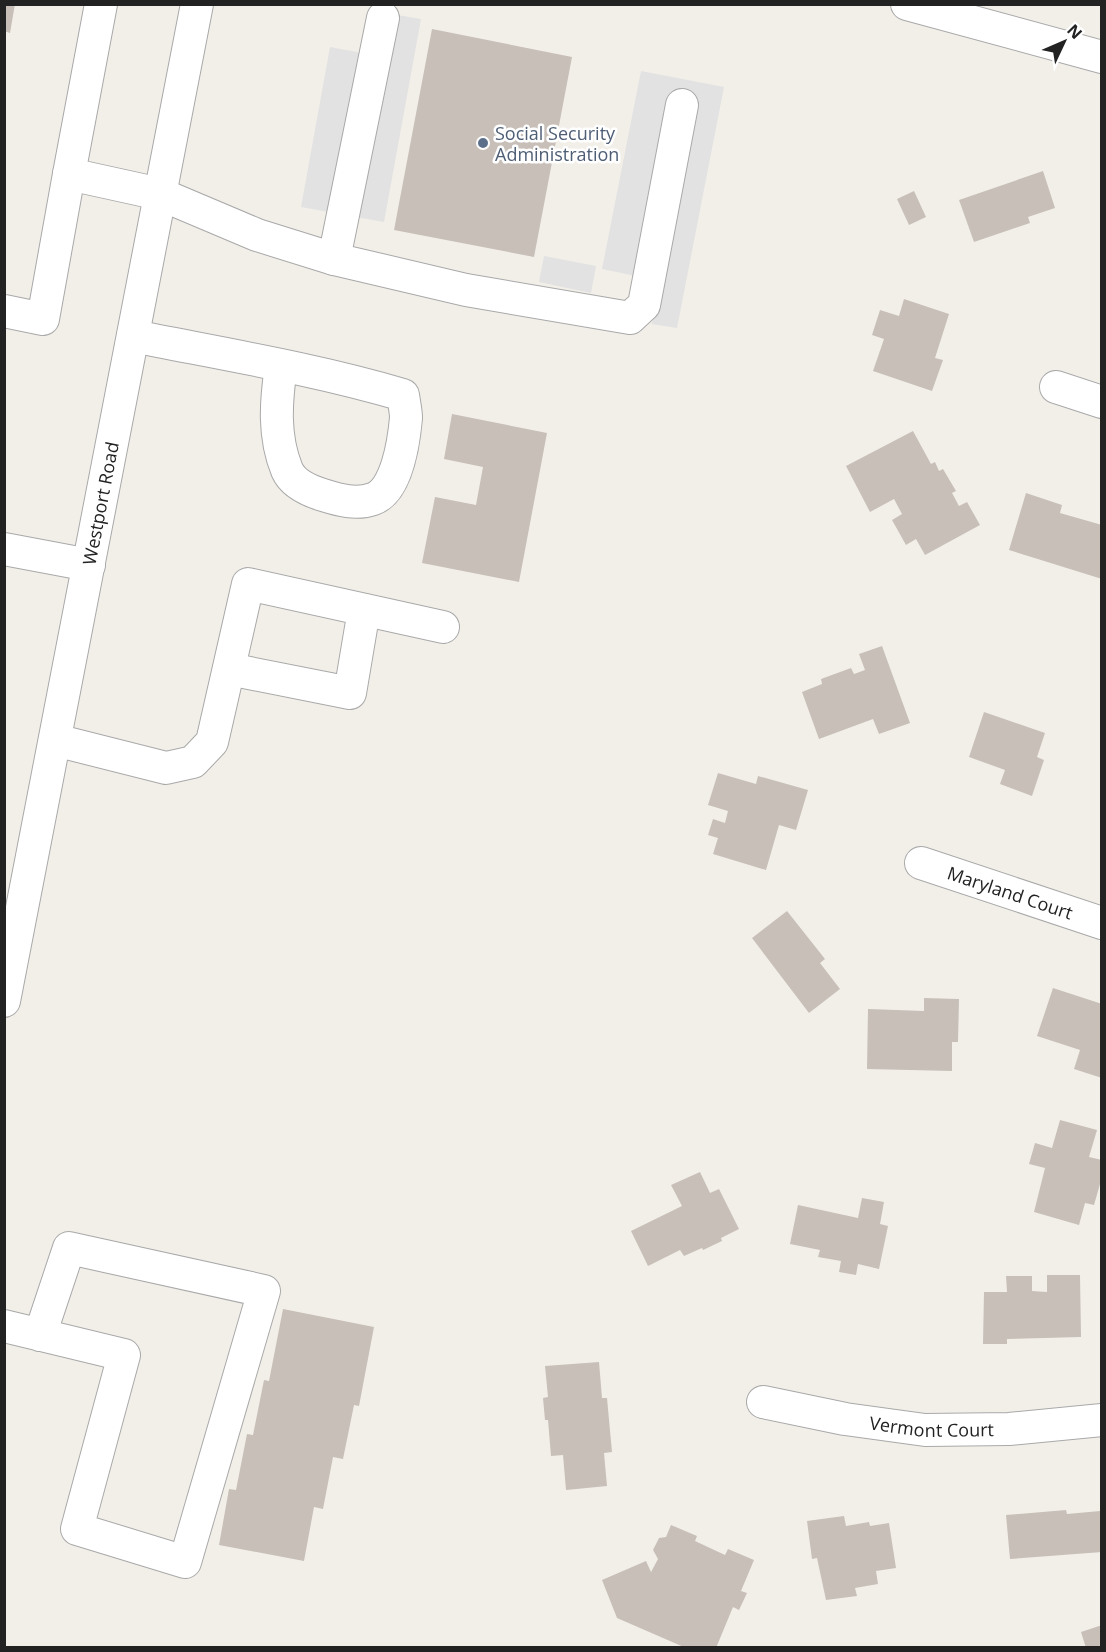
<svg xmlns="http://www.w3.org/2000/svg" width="1106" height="1652" viewBox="0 0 1106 1652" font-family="'Open Sans',sans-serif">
	<rect width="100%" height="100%" fill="#f2efe9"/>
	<path fill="#e2e2e2" d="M397,15L421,19L384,222L301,207L330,47L389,58Z
		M641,71L724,87L677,328L652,324L660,281L602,269Z
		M544,256L596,266L591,293L539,282Z"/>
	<path fill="#c7bfb8" d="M4,4H15L10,33L4,31Z
		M432,29L572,57L534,257L394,230Z
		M1043,171L1055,208L1028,217L1030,223L974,242L959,200Z
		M914,191L926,217L909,225L897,199Z
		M904,299L949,314L935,358L943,360L932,391L873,371L884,339L872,335L880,310L899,316Z
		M452,414L547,433L519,582L422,563L435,497L476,505L483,467L444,459Z
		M913,431L931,464L935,462L939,471L943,469L956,491L952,493L959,506L967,502L980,525L925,555L916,539L906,545L892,520L902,514L894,499L870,512L846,466Z
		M1026,493L1062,505L1060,513L1102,525V579L1009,550Z
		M882,646L910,723L879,734L873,719L819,739L802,692L822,684L821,679L851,668L854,674L865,670L859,654Z
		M984,712L1045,733L1037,757L1044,760L1032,796L1000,784L1005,770L969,757Z
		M718,773L756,784L758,776L808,790L796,830L779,825L766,870L713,854L718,838L708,835L713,819L725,823L728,811L708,805Z
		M787,911L825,959L820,963L840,989L809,1013L752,938Z
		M1053,988L1102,1004V1078L1074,1069L1080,1050L1037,1036Z
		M924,998L959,999L958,1042H952V1071L867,1069L868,1009L924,1011Z
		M1060,1120L1097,1130L1089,1157L1102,1160V1177L1094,1205L1085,1203L1079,1225L1034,1212L1045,1168L1029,1164L1035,1143L1052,1148Z
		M700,1172L710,1193L719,1189L739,1229L721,1238L722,1241L703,1250L702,1248L684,1256L680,1250L648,1266L631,1231L682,1206L671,1185Z
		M862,1198L884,1202L880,1224L888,1226L879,1269L858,1264L856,1275L839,1272L841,1261L818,1257L820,1250L790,1244L798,1205L858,1218Z
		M1047,1275H1080L1081,1337L1007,1339V1344H983L984,1292H1007L1006,1276H1032V1291L1047,1292Z
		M283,1309L374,1327L359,1406L354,1405L343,1459L333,1457L323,1509L314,1507L304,1561L219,1545L229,1489L236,1490L247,1434L253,1435L264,1380L269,1381Z
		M599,1362L602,1398H607L612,1452L604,1453L607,1486L566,1490L563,1455L551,1456L548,1420H545L543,1398L548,1397L545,1366Z
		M1066,1510L1067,1514L1100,1511L1102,1552L1010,1559L1006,1515Z
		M844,1516L846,1526L869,1522L870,1526L889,1523L896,1568L876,1571L878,1584L855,1588L857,1596L826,1600L817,1558L812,1559L807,1521Z
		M671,1525L697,1536L695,1541L725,1555L728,1549L754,1560L741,1591L747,1593L739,1610L733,1607L716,1648H686L617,1618L602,1580L646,1561L651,1572L658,1559L653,1550L659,1538L666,1537Z
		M1102,1625V1648H1086L1081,1632Z"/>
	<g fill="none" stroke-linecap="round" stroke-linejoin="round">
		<defs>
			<g id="minor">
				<path d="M101,4L69,174L160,194L257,235L334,259L383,18"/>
				<path d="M907,4L1102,57"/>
				<path d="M334,259L466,290L630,318L644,305L682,105"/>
				<path d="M4,311L43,319L69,174"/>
				<path d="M133,336C223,354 315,369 403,395C404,403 406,411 406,418C404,440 397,491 373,499C356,505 339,500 323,495C310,491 293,484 287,470C273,436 276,401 281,366"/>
				<path d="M1056,387L1102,402"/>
				<path d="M4,549L89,565"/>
				<path d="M229,669L350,693L364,610"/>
				<path d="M55,740L166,768L193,762L212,742L248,584L443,627"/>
				<path id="s1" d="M921,863L1102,923"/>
				<path id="s2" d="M4,1001L197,4"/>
				<path d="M4,1326L124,1355L77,1529L185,1562L264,1291L69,1248L40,1335"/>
				<path id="s3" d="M763,1402L845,1419L925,1430L1009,1429L1102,1420"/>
			</g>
		</defs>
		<use href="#minor" stroke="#a9a9a9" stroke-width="34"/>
		<use href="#minor" stroke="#fff" stroke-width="32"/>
	</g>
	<circle fill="#5c6f8a" stroke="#fff" stroke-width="2" cx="483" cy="143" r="6"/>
	<g text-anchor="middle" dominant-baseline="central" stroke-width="5" stroke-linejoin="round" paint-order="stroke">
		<g font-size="18" fill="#4e5e75" stroke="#fff" text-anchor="start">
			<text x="495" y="133">Social Security<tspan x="495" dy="21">Administration</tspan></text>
		</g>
		<g font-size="18" fill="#222" stroke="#fff">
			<text stroke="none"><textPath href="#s2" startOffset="507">Westport Road</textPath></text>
			<text stroke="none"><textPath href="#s1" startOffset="94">Maryland Court</textPath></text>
			<text stroke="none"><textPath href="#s3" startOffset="171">Vermont Court</textPath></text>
		</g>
	</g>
	<rect width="1106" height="1652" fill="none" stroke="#222222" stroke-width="12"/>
	<g transform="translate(1064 42) rotate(46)" stroke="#ffffff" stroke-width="4.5" paint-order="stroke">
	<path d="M0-4.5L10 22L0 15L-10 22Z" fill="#222222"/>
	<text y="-9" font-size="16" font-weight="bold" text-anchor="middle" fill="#222222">N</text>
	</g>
</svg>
